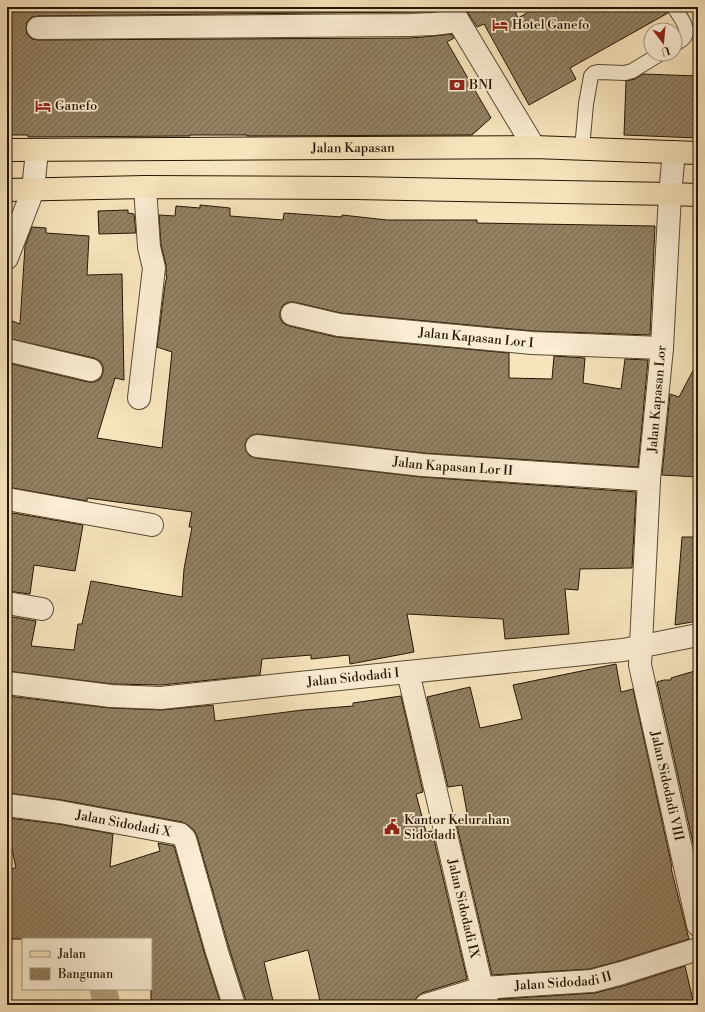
<svg xmlns="http://www.w3.org/2000/svg" width="705" height="1012" viewBox="0 0 705 1012" font-family="'Libre Bodoni',serif">
	<defs>
		<pattern id="building-hatch" width="6" height="6" patternUnits="userSpaceOnUse"><rect width="6" height="6" fill="#938163"/><path d="M-1 1l2-2M0 6l6-6M5 7l2-2" fill="none" stroke="#78694f"/></pattern>
	</defs>
	<rect width="100%" height="100%" fill="#f7e4bd"/>
	<filter id="stains"><feTurbulence type="fractalNoise" baseFrequency=".005" numOctaves="4"/><feColorMatrix values="0 0 0 0 .2 0 0 0 0 .09 0 0 0 0 .02 0 0 0 .5 -.17"/></filter>
	<radialGradient id="worn" r=".72"><stop offset=".6" stop-color="#630" stop-opacity="0"/><stop offset="1" stop-color="#630" stop-opacity=".3"/></radialGradient>
	<g fill="none" stroke-linecap="round" stroke-linejoin="round">
		<path stroke="#b09e7d" stroke-width="27" d="M103,989L107,1005"/>
	</g>
	<path fill="url(#building-hatch)" stroke="#261602" d="M7,7H439V11L411,12L38,16L32,17L27,22L26,28L27,34L32,39L38,40L411,38L434,36L452,34L454,38L447,42L491,118L472,135H468L247,136V135H190V136L28,137V135H7Z
		M464,7H519L514,9L518,18L538,7H666L668,13L570,68L576,79L529,105L484,24L477,27Z
		M643,74L698,76V138L624,135L626,81L635,79Z
		M200,205L230,208V216L283,220L284,213L342,217V215L387,220H477V223L655,226L650,335L533,331L341,313L294,302H289L283,305L280,312V318L283,323L289,326L336,337L509,353V378L552,379L554,356L585,358L583,383L621,389L625,359L648,360L638,467L423,453L258,434L252,435L247,439L245,444L246,451L250,456L256,458L421,477L636,492L632,568L580,569L578,590L565,589L569,634L505,639L503,619L407,614L414,652L350,664L349,655L311,659V655L262,659L260,675L161,685L112,684L7,671V616L36,621L31,646L74,650L78,624H82L91,581L182,597L184,569L192,527H189L192,512L87,498V501L7,487V368L8,363L88,382H95L100,379L103,373V366L100,361L94,358L7,338V319L20,324L25,246L32,227L46,228V233L89,236L87,275L122,274L124,380L115,378L97,438L162,448L172,352L157,347L165,285L167,276H166V265L161,245L159,215L175,216L176,206L200,208Z
		M128,210V213L134,214L136,233L99,234L98,211Z
		M698,361V477L662,475L670,394L679,397Z
		M7,512L83,525L75,571L34,565L30,594L7,591Z
		M682,537H698V621L675,625Z
		M616,664L621,692L633,689L672,867L671,868L686,928L689,939L619,961L590,969L492,975L457,826L469,824L462,785L448,787L427,697L470,687L480,728L522,719L513,685Z
		M698,670V861H697L657,682L664,680H671V678Z
		M7,696L110,708L162,710L213,705L215,721L303,710L353,706V703L401,696L423,792L416,794L426,832L432,831L467,979L422,993L417,997L414,1002V1005H321L308,950L264,962L274,1005H246V1001L229,948L197,836L194,830L188,825L182,822L62,800L7,793Z
		M7,818L58,824L113,834L110,867L160,851L158,843L174,846L205,955L221,1005H151V939H7V869L16,868L7,825Z
		M685,966L694,1005H500L499,999L595,993L626,985Z"/>
	<g fill="none" stroke-linecap="round" stroke-linejoin="round">
		<defs>
			<path id="service" d="M674,7C678,14 690,28 685,36C683,40 678,42 675,44
				M582,149L586,104L591,76L594,73L598,72L625,73L632,71L660,54"/>
			<g id="minor">
				<path d="M451,9L534,147"/>
				<path d="M38,28L411,25L433,24L458,21"/>
				<path id="s1" d="M674,152L670,194L662,348L649,480L640,665L698,925"/>
				<path id="s2" d="M292,314L339,325L532,343L662,348"/>
				<path d="M7,350L91,370"/>
				<path d="M139,398L154,268L149,247L145,187"/>
				<path id="s3" d="M257,446L422,465L649,480"/>
				<path d="M7,499L152,525"/>
				<path d="M7,603L42,609"/>
				<path id="s4" d="M408,672L482,988L488,1005"/>
				<path id="s5" d="M7,683L111,696L161,698L280,685L408,672L623,650L698,635"/>
				<path id="s6" d="M7,805L60,812L180,834L185,839L217,952L234,1005"/>
				<path id="s7" d="M426,1005L482,988L592,981L622,973L698,949"/>
			</g>
			<path id="tertiary" d="M7,258L33,190L37,151"/>
			<g id="primary">
				<path id="s8" d="M7,150L534,147L698,153"/>
				<path d="M7,190L145,187L354,188L670,194L698,195"/>
			</g>
		</defs>
		<use href="#service" stroke="#5a4a31" stroke-width="16"/>
		<use href="#minor" stroke="#5a4a31" stroke-width="24"/>
		<use href="#tertiary" stroke="#5a4a31" stroke-width="24"/>
		<use href="#primary" stroke="#261602" stroke-width="24"/>
		<use href="#service" stroke="#faedd4" stroke-width="14"/>
		<use href="#minor" stroke="#faedd4" stroke-width="22"/>
		<use href="#tertiary" stroke="#faedd4" stroke-width="22"/>
		<use href="#primary" stroke="#f7e4bd" stroke-width="22"/>
	</g>
	<defs>
		<symbol id="hotel-bare" viewBox="-9 -9 18 18"><path d="M-6-4.5h1.5V1H6V5H4.5V3h-9V5H-6ZM-4 0a1.8 1.8 0 1 1 3.6 0ZM.5 0V-2.5h3Q6-2.5 6 0Z" fill="#8f2418" stroke="#faedd4" stroke-width="2.5" paint-order="stroke"/></symbol>
		<symbol id="bank-bare" viewBox="-9 -9 18 18"><path d="M-6-4H6V4H-6ZM0-2.3a2.3 2.3 0 1 0 0 4.6a2.3 2.3 0 1 0 0-4.6Z" fill="#8f2418" stroke="#faedd4" stroke-width="2.5" paint-order="stroke"/></symbol>
		<symbol id="civic-bare" viewBox="-9 -9 18 18"><path d="M-.6-6.5H3V-4.5H.6V-3L4-1V1h2V6H-6V1h2V-1L-.6-3ZM-1.2 2.5V6h2.4V2.5Z" fill="#8f2418" stroke="#faedd4" stroke-width="2.5" paint-order="stroke"/></symbol>
	</defs>
	<g fill-rule="evenodd">
		<use href="#hotel-bare" x="489" y="14" width="22" height="22"/>
		<use href="#bank-bare" x="446" y="74" width="22" height="22"/>
		<use href="#hotel-bare" x="32" y="95" width="22" height="22"/>
		<use href="#civic-bare" x="381" y="816" width="22" height="22"/>
	</g>
	<g text-anchor="middle" dominant-baseline="central" stroke-width="3.5" stroke-linejoin="round" paint-order="stroke">
		<g font-size="13" fill="#261602" stroke="#faedd4" text-anchor="start">
			<text x="512" y="25">Hotel Ganefo</text>
			<text x="469" y="85">BNI</text>
			<text x="55" y="106">Ganefo</text>
			<text x="404" y="820">Kantor Kelurahan<tspan x="404" dy="15">Sidodadi</tspan></text>
		</g>
		<g font-size="13" fill="#261602" stroke="#faedd4">
			<text stroke="none"><textPath href="#s8" startOffset="346">Jalan Kapasan</textPath></text>
			<text stroke="none"><textPath href="#s2" startOffset="186">Jalan Kapasan Lor I</textPath></text>
			<text transform="translate(657 399) rotate(-85)">Jalan Kapasan Lor</text>
			<text stroke="none"><textPath href="#s3" startOffset="197">Jalan Kapasan Lor II</textPath></text>
			<text stroke="none"><textPath href="#s5" startOffset="348">Jalan Sidodadi I</textPath></text>
			<text stroke="none"><textPath href="#s1" startOffset="638">Jalan Sidodadi VIII</textPath></text>
			<text stroke="none"><textPath href="#s6" startOffset="118">Jalan Sidodadi X</textPath></text>
			<text stroke="none"><textPath href="#s4" startOffset="243">Jalan Sidodadi IX</textPath></text>
			<text stroke="none"><textPath href="#s7" startOffset="140">Jalan Sidodadi II</textPath></text>
		</g>
	</g>
	<rect width="705" height="1012" fill="none" stroke="#f7e4bd" stroke-width="24"/>
	<rect x="8" y="8" width="689" height="996" fill="none" stroke="#261602" stroke-width="2"/>
	<rect x="12" y="12" width="681" height="988" fill="none" stroke="#261602"/>
	<rect x="22" y="938" width="130" height="52" fill="#faedd4" stroke="#a59780"/>
	<rect x="30" y="951" width="20" height="6" fill="#f7e4bd" stroke="#a59780"/>
	<text x="58" y="958" font-size="12" fill="#261602">Jalan</text>
	<rect x="30" y="968" width="20" height="12" fill="url(#building-hatch)" stroke="#a59780"/>
	<text x="58" y="978" font-size="12" fill="#261602">Bangunan</text>
	<g transform="translate(663 42) rotate(164)"><circle r="19" fill="#faedd4" stroke="#a59780"/>
	<path d="M0-3L7 15L0 10L-7 15Z" fill="#8f2418"/>
	<text y="-6" font-size="11" font-weight="bold" text-anchor="middle" fill="#261602">U</text>
	</g>
	<rect width="100%" height="100%" filter="url(#stains)"/>
	<rect width="100%" height="100%" fill="url(#worn)"/>
</svg>
